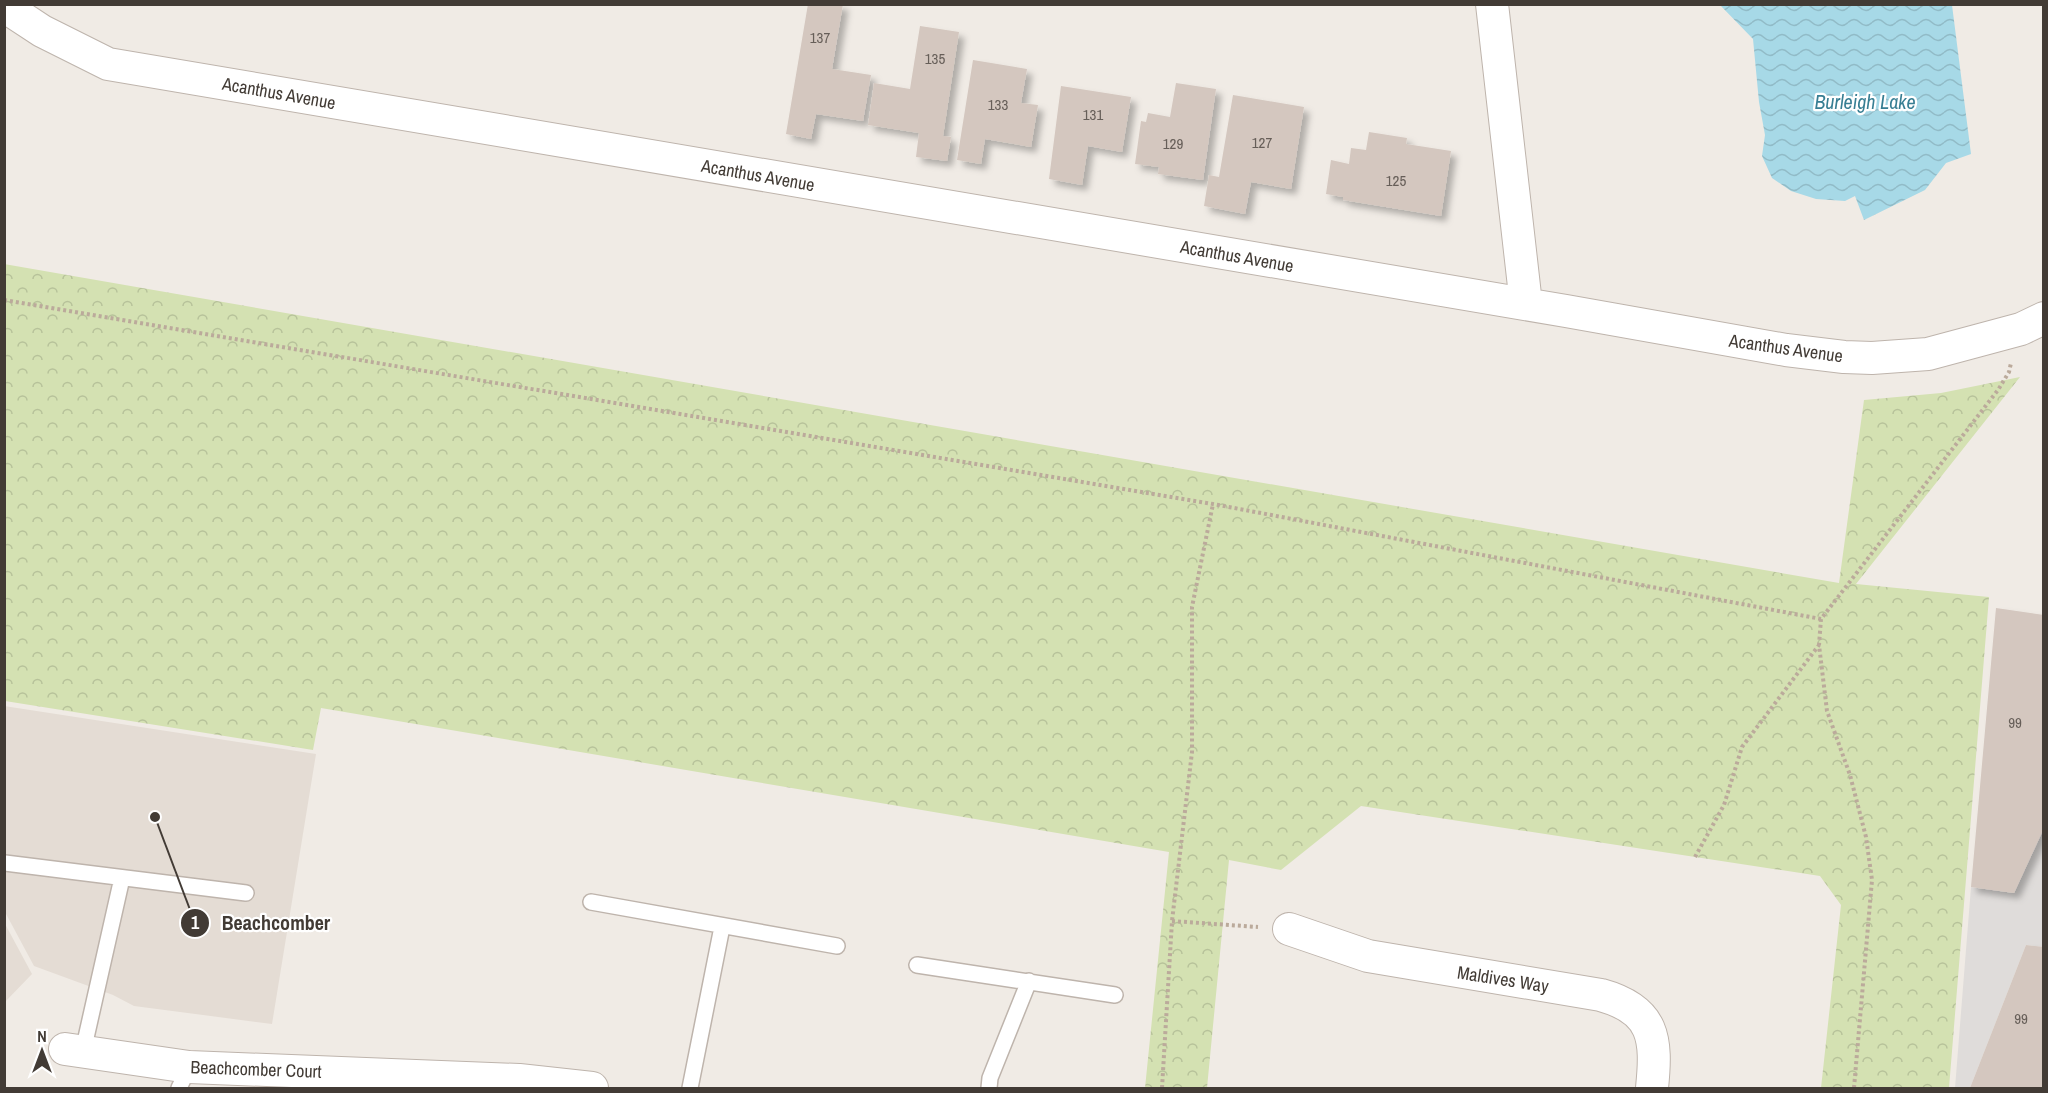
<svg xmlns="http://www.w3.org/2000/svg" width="2048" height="1093" viewBox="0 0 2048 1093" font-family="'Archivo Narrow',sans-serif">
	<defs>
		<pattern id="park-crowns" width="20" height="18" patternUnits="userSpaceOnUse" patternTransform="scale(1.5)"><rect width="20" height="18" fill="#d4e1b2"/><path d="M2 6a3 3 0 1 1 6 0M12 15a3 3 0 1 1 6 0" fill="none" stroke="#b7c29a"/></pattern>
		<pattern id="water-waves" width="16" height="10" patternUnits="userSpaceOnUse" patternTransform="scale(1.5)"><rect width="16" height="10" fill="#a7d9e7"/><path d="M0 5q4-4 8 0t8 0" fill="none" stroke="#91bbc7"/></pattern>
		<filter id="shadow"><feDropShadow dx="5.5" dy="5.5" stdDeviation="3" flood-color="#0004"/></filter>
	</defs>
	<rect width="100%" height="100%" fill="#f0ebe5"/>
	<path fill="#e4dcd4" d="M4,706L316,754L272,1024L134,1006L113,995L34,966L5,912Z
		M4,922L32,974L5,1002H4Z"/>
	<path fill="url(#park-crowns)" d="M4,264L1839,583L1864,400L1941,393L2020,377L1856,584L1989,597L1949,1088H1821L1841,905L1820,876L1361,806L1281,870L1229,860L1207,1088H1145L1169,852L321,708L313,750L5,701Z"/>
	<path fill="#dfdcda" d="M2043,828V947L2026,945L1970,1088H1955L1971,887L2014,893Z"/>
	<path fill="url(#water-waves)" d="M1720,5H1952L1971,154L1946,163L1925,190L1864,220L1855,196L1845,201L1816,199L1791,191L1772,178L1762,156L1765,135L1759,102L1753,39Z"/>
	<path fill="#d4c7bf" filter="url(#shadow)" d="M808,4H843L832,69L871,75L863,121L816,114L811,139L786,134Z
		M920,26L959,32L943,136L951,137L947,161L916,157L919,133L868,125L874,83L910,89Z
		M973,60L1027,69L1021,103L1038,105L1031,147L985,139L981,164L957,160Z
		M1176,83L1216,89L1203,180L1158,174L1159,167L1135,164L1141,121L1146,122L1148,113L1170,117Z
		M1061,86L1131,97L1122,152L1088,146L1082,185L1049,179Z
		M1233,95L1304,107L1291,189L1251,182L1245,214L1204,206L1209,175L1219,177Z
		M1369,132L1407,138L1406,144L1451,151L1441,216L1343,200V197L1326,194L1331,160L1349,164L1351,148L1366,150Z
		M1996,608L2044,615V828L2014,893L1971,887Z
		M2026,945L2044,947V1088H1970Z"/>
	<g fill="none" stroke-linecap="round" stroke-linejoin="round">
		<defs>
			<path id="service" d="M5,863L246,893
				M591,902L837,946
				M917,965L1115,995
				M83,1051L122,878
				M179,1088L189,1067
				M690,1088L722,927
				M989,1088L990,1078L1029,981"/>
			<path id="minor" d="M1492,4L1526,304
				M4,6L42,31L108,64L1566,311L1786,350L1844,357L1872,358L1928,354L2021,329L2044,318
				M1289,929L1368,956L1601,995C1655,1010 1657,1039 1652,1088
				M65,1049L189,1067L519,1080L592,1088"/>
		</defs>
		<use href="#service" stroke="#beb4ac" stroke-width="18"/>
		<use href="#minor" stroke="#beb4ac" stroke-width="34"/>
		<path stroke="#bbaa9b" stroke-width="4" stroke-dasharray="3 3" stroke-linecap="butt" d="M4,300L1213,504L1821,619
			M1695,857L1724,805L1742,747L1819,645
			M1172,921L1258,927
			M1162,1088L1172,921L1192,752V607L1213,504
			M1854,1088L1872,880L1866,837L1850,775L1827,711L1819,645L1821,619L1998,390L2009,372L2011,363"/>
		<use href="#service" stroke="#fff" stroke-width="15"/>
		<use href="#minor" stroke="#fff" stroke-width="32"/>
	</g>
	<g text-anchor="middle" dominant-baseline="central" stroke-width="4.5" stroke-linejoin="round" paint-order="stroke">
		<g font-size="15" fill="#665e58">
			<text x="820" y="37">137</text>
			<text x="935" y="58">135</text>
			<text x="998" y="104">133</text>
			<text x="1093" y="114">131</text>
			<text x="1262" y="142">127</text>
			<text x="1173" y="143">129</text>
			<text x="1396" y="180">125</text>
			<text x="2015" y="722">99</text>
			<text x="2021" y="1018">99</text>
		</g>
		<g font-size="18" fill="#423b35" stroke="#fff">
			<text transform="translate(279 93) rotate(10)">Acanthus Avenue</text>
			<text transform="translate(758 175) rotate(10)">Acanthus Avenue</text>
			<text transform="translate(1237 256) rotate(10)">Acanthus Avenue</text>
			<text transform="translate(1786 348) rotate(8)">Acanthus Avenue</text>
			<text transform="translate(1503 979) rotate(9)">Maldives Way</text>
			<text transform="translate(256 1069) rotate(2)">Beachcomber Court</text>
		</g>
		<g font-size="20" font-style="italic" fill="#377e93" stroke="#fff">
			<text x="1865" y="101">Burleigh Lake</text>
		</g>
	</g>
	<path fill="none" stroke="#423b35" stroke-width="2" d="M155 817L195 923"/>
	<g fill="#423b35" stroke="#fff" stroke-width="2">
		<circle cx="155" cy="817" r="6"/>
		<circle cx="195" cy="923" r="15"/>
	</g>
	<g font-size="18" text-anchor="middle" font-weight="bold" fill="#fff">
		<text x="195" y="929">1</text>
	</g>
	<g font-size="20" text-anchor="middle" font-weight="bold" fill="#423b35" stroke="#fff" stroke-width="4.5" stroke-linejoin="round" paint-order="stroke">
		<text x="276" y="930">Beachcomber</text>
	</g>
	<rect width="2048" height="1093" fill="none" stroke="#423b35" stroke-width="12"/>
	<g transform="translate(42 1051)" stroke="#ffffff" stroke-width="4.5" paint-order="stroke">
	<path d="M0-4.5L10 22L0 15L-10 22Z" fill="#423b35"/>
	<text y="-9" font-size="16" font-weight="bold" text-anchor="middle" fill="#423b35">N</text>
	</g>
</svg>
